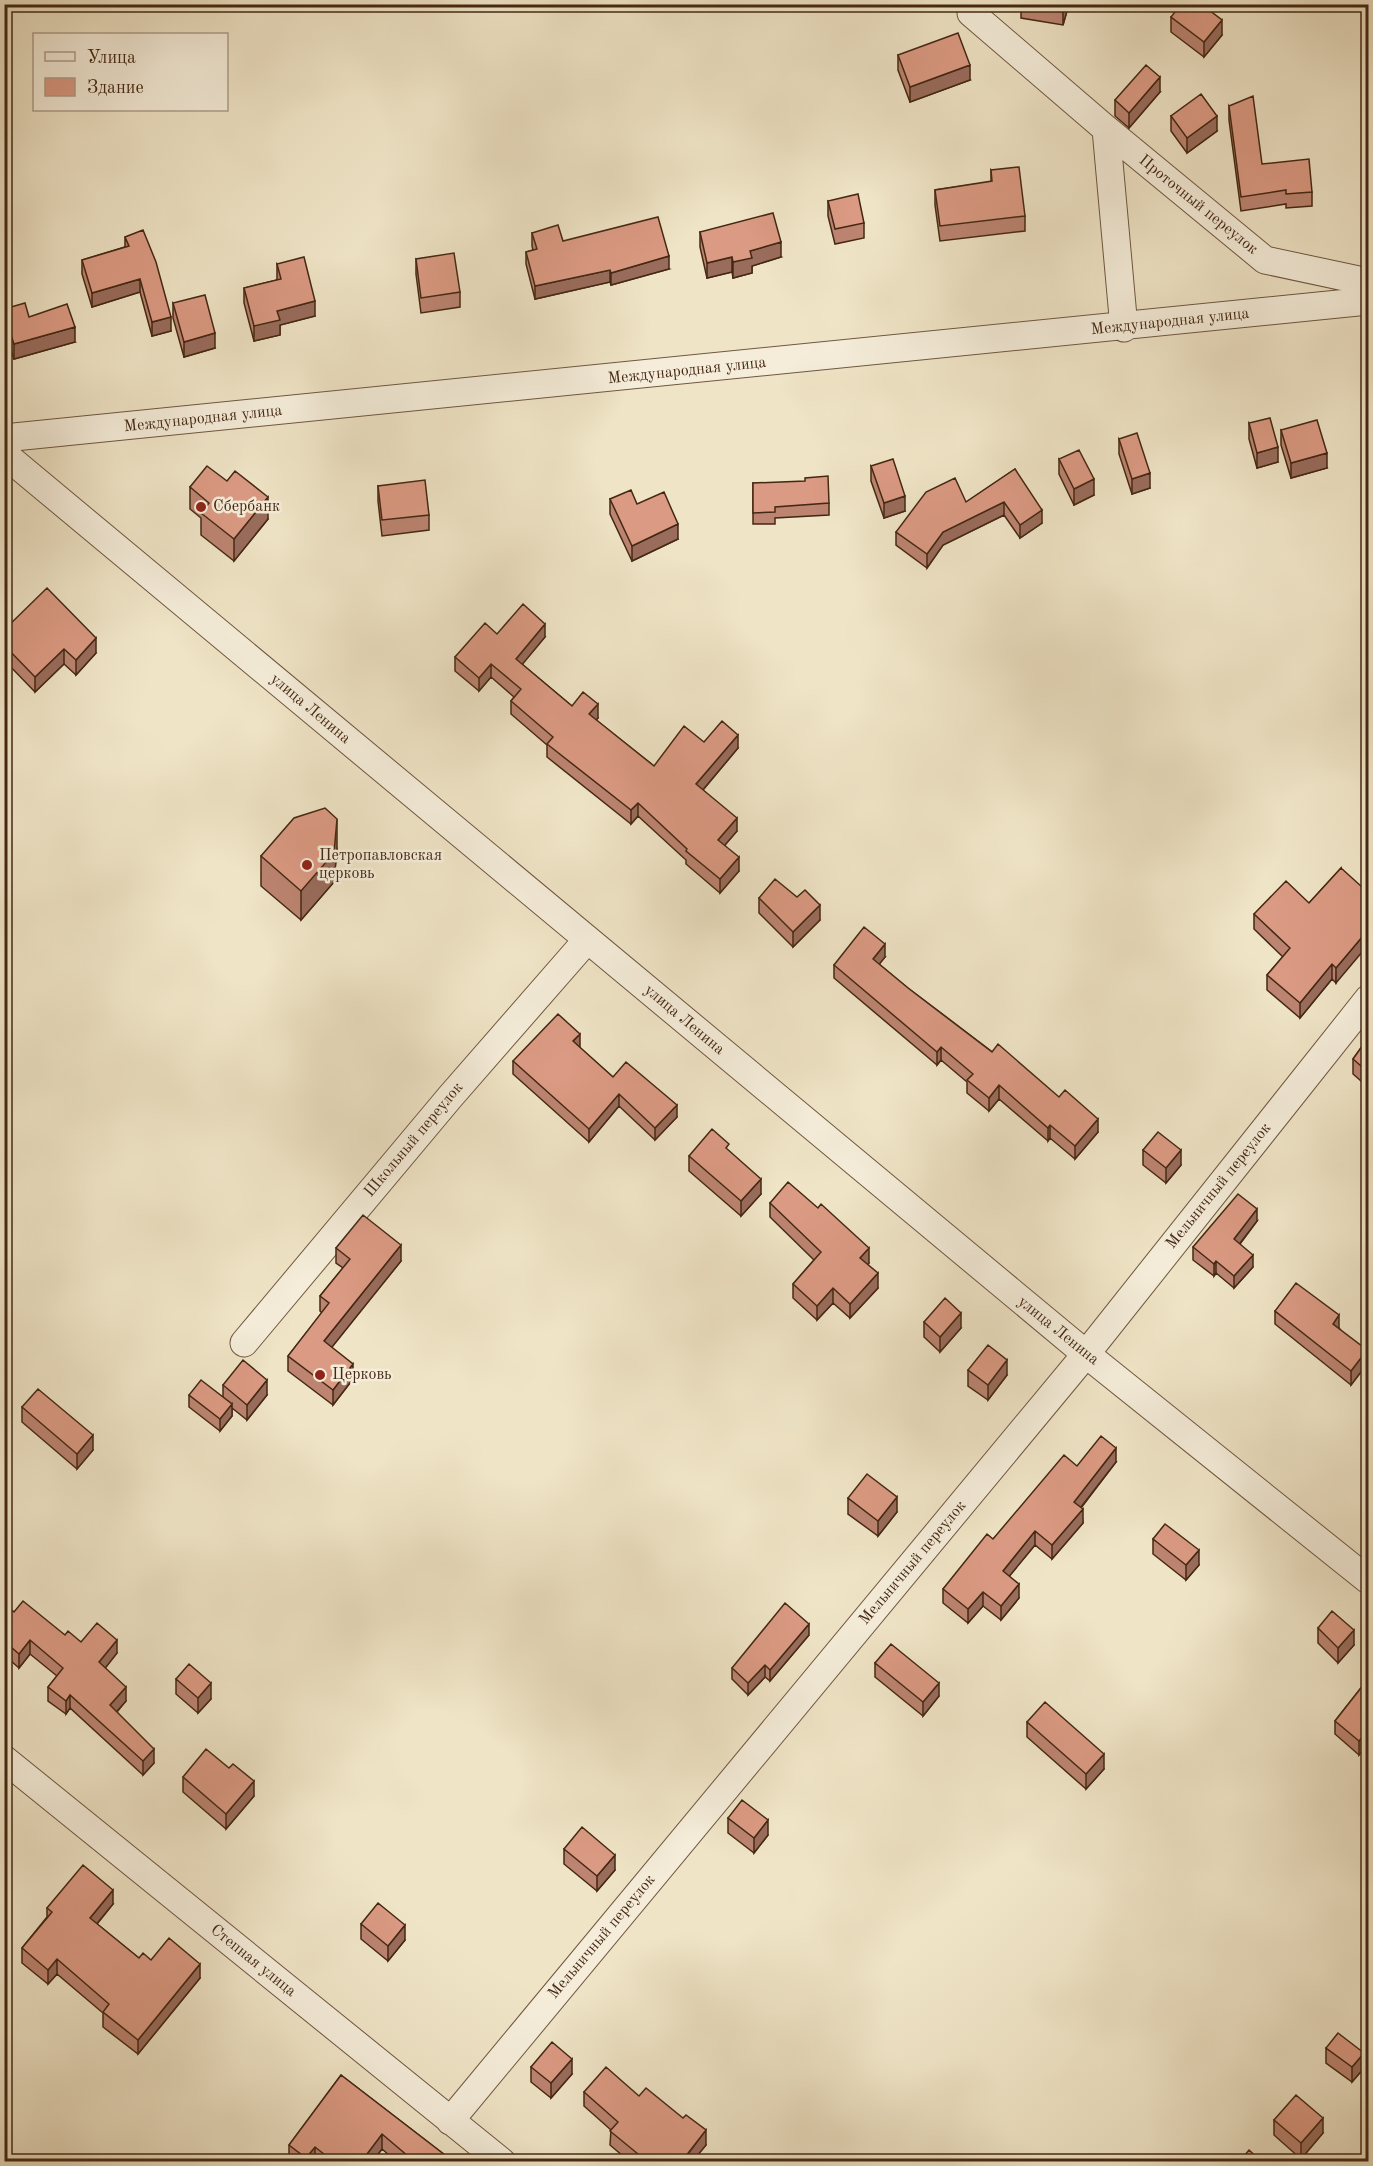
<svg xmlns="http://www.w3.org/2000/svg" width="1373" height="2166" viewBox="0 0 1373 2166" font-family="'Old Standard TT',serif">
	<rect width="100%" height="100%" fill="#efe4c6"/>
	<filter id="stains"><feTurbulence type="fractalNoise" baseFrequency=".00333" numOctaves="4"/><feColorMatrix values="0 0 0 0 .2 0 0 0 0 .09 0 0 0 0 .02 0 0 0 .5 -.17"/></filter>
	<radialGradient id="worn" r=".72"><stop offset=".6" stop-color="#630" stop-opacity="0"/><stop offset="1" stop-color="#630" stop-opacity=".3"/></radialGradient>
	<g fill="none" stroke-linecap="round" stroke-linejoin="round">
		<defs>
			<path id="minor" d="M971,4V13L1106,129L1124,328
				M1106,129L1265,260L1368,282
				M4,438L1368,301
				M4,454L1086,1354L1368,1580
				M244,1343L450,1097L587,940
				M4,1759L502,2162
				M450,2121L1086,1354L1368,999"/>
		</defs>
		<use href="#minor" stroke="#6f5740" stroke-width="29"/>
		<use href="#minor" stroke="#f5edda" stroke-width="27"/>
	</g>
	<path fill="#bc8471" stroke="#442813" stroke-width="1.5" d="M1021,4H1069L1063,25L1021,18Z
		M1171,17L1222,35L1204,57L1171,32Z
		M898,55L970,80L910,102L898,70Z
		M1160,92L1129,128L1115,116V100Z
		M1229,106L1262,164L1312,192V206L1286,208V204L1241,211L1229,120Z
		M1171,116L1217,131L1187,153L1171,131Z
		M1365,152H1368V195L1365,167Z
		M991,170L1025,216V231L940,241L935,205V190L991,182Z
		M828,201L864,223V238L835,244L828,216Z
		M700,232L781,257L752,266V273L733,278L732,272L707,278L700,247Z
		M532,233L563,241L669,269L611,285L610,282L535,299L526,264V252L533,250L532,246Z
		M125,237L171,331L152,336L140,292L92,307L82,274V260L125,247Z
		M416,259L460,292V307L421,313L416,274Z
		M277,264L315,316L280,325V335L254,341L244,303V288L277,280Z
		M173,303L215,348L184,357L173,318Z
		M4,309L29,317L75,342L14,359L4,329Z
		M1249,423L1278,462L1257,468L1249,439Z
		M1281,430L1327,468L1291,478L1281,445Z
		M1119,439L1150,488L1132,494L1119,454Z
		M1059,459L1094,495L1074,505L1059,474Z
		M871,466L905,511L884,518L871,481Z
		M1015,469L1042,523L1020,538L1004,515L943,545L927,568L896,545V532L966,502Z
		M753,483L829,503V515L775,518V524H753Z
		M378,486L429,515V530L382,536L378,501Z
		M190,487L268,519L234,561L201,535V518L190,509Z
		M610,499L637,504L678,539L632,561L610,514Z
		M4,630L96,653L76,675L64,664L35,692L4,660Z
		M497,634L545,637L522,664L572,706L598,718L596,720L654,766L704,742L738,748L703,790L737,831L725,845L739,871L720,893L686,864V860L638,816L631,824L547,757V745L511,714V701L514,697L491,677L479,691L455,671V657Z
		M337,848L334,882L301,920L261,886V856Z
		M1341,868L1336,983L1332,979L1300,1018L1267,990V975L1283,957L1254,929V914L1309,903Z
		M797,897L820,920L793,947L759,913V898Z
		M885,957L879,964L908,988L1098,1132L1075,1159L1050,1138L1048,1141L999,1099L989,1111L967,1093V1082L941,1060L937,1065L834,978V965Z
		M1368,1038V1087L1353,1074V1059Z
		M579,1047L613,1077L677,1117L655,1140L619,1106L589,1142L513,1074V1061Z
		M1143,1150L1181,1165L1166,1183L1143,1165Z
		M729,1151L761,1194L741,1216L689,1171V1156Z
		M770,1203L869,1263L868,1264L878,1288L850,1318L833,1303L817,1320L793,1298V1284L814,1260L770,1217Z
		M1257,1221L1240,1244L1253,1267L1234,1288L1216,1273L1214,1276L1193,1260V1247Z
		M336,1248L401,1261L331,1347L353,1379L333,1405L288,1371V1356L322,1313L320,1311V1296L343,1268L336,1263Z
		M1275,1311L1339,1328L1367,1364L1351,1385L1275,1324Z
		M924,1322L961,1328L940,1352L924,1337Z
		M968,1370L1007,1375L988,1400L968,1386Z
		M223,1385L267,1395L247,1420L232,1408V1416L220,1431L189,1407V1395L223,1397Z
		M22,1407L93,1450L77,1469L22,1422Z
		M1116,1462L1081,1508L1083,1523L1052,1559L1035,1545L1009,1576L1019,1598L1001,1620L983,1606L968,1623L943,1603V1589L993,1539L1077,1466Z
		M848,1498L897,1512L878,1536L848,1514Z
		M1153,1539L1199,1565L1186,1580L1153,1554Z
		M4,1604L14,1612L65,1635L81,1642L117,1653L105,1668L126,1701L117,1712L154,1763L143,1775L70,1708L66,1714L48,1701V1687L57,1676L30,1654L19,1668L4,1655Z
		M1318,1628L1354,1645L1338,1663L1318,1643Z
		M809,1635L770,1681L765,1677L748,1695L732,1679V1668Z
		M875,1663L939,1696L923,1716L875,1677Z
		M176,1679L211,1699L198,1713L176,1694Z
		M1368,1679V1746L1367,1745L1359,1755L1335,1734V1721Z
		M1027,1722L1104,1769L1086,1789L1027,1737Z
		M229,1768L254,1796L226,1829L183,1792V1777Z
		M728,1818L768,1835L754,1853L728,1833Z
		M564,1849L615,1870L597,1891L564,1864Z
		M113,1904L97,1924L139,1958L151,1960L200,1978L138,2054L103,2027V2013L57,1974L48,1984L22,1963V1948L47,1917V1908Z
		M361,1924L405,1940L388,1961L361,1939Z
		M1326,2048L1364,2068L1352,2082L1326,2063Z
		M531,2067L572,2074L551,2098L531,2082Z
		M341,2075L454,2162H397L382,2149L372,2162H291L289,2160V2145Z
		M584,2092L639,2096L706,2145L692,2162H630L610,2145L611,2130L584,2106Z
		M1274,2120L1323,2133L1301,2159L1274,2135Z"/>
	<path fill="#996c5c" stroke="#442813" stroke-width="1.5" d="M879,4H907L879,11Z
		M1065,4H1069L1063,25V12Z
		M1222,20V35L1204,57V42Z
		M970,65V80L910,102V87Z
		M1160,77V92L1129,128V113Z
		M1217,116V131L1187,153V138Z
		M781,242V257L752,266V273L733,278V262L750,251Z
		M669,256V269L611,285V273Z
		M732,257V272L707,278V263Z
		M610,270V282L535,299V286Z
		M140,279V292L92,307V293Z
		M315,301V316L280,325V335L254,341V326L277,311Z
		M171,317V331L152,336V322Z
		M75,327V342L14,359V344Z
		M215,333V348L184,357V342Z
		M1278,447V462L1257,468V453Z
		M1327,453V468L1291,478V463Z
		M1150,473V488L1132,494V479Z
		M1094,479V495L1074,505V489Z
		M905,496V511L884,518V503Z
		M268,497V519L234,561V539Z
		M1004,502V515L943,545L927,568V554L943,532Z
		M1042,510V523L1020,538V525Z
		M678,524V539L632,561V546Z
		M545,624V637L516,672V659Z
		M96,638V653L76,675V660Z
		M64,649V664L35,692V677Z
		M491,664V677L479,691V678Z
		M598,704V718L589,728V714Z
		M738,735V748L696,798V784Z
		M638,803V816L631,824V810Z
		M737,818V831L718,853V840Z
		M337,819V848L334,882L301,920V891Z
		M739,857V871L720,893V879Z
		M820,905V920L793,947V932Z
		M1368,930V945L1336,983V968Z
		M885,944V957L873,972V959Z
		M1332,964V979L1300,1018V1003Z
		M580,1034V1047L573,1054V1041Z
		M941,1047V1060L937,1065V1052Z
		M999,1085V1099L989,1111V1098Z
		M619,1094V1106L589,1142V1129Z
		M677,1105V1117L655,1140V1128Z
		M1098,1119V1132L1075,1159V1146Z
		M1050,1125V1138L1048,1141V1128Z
		M1181,1150V1165L1166,1183V1168Z
		M761,1179V1194L741,1216V1201Z
		M1257,1209V1221L1234,1251V1239Z
		M401,1245V1261L324,1357V1341Z
		M869,1248V1263L860,1272V1258Z
		M1253,1255V1267L1234,1288V1276Z
		M1216,1261V1273L1214,1276V1264Z
		M878,1273V1288L850,1318V1304Z
		M833,1288V1303L817,1320V1306Z
		M961,1313V1328L940,1352V1337Z
		M1339,1315V1329L1333,1324Z
		M1367,1350V1364L1351,1385V1371Z
		M1007,1360V1375L988,1400V1385Z
		M353,1364V1379L333,1405V1390Z
		M267,1380V1395L247,1420V1405Z
		M232,1404V1416L220,1431V1419Z
		M93,1435V1450L77,1469V1454Z
		M1116,1448V1462L1074,1516V1502Z
		M897,1497V1512L878,1536V1521Z
		M1083,1509V1523L1052,1559V1545Z
		M1035,1531V1545L1003,1584V1571Z
		M1199,1550V1565L1186,1580V1565Z
		M1019,1584V1598L1001,1620V1606Z
		M983,1592V1606L968,1623V1609Z
		M809,1624V1635L770,1681V1670Z
		M1354,1630V1645L1338,1663V1648Z
		M30,1640V1654L19,1668V1654Z
		M117,1640V1653L99,1676V1662Z
		M765,1665V1677L748,1695V1683Z
		M211,1683V1699L198,1713V1698Z
		M939,1683V1696L923,1716V1702Z
		M126,1687V1701L110,1719V1705Z
		M70,1695V1708L66,1714V1701Z
		M1367,1732V1745L1359,1755V1741Z
		M154,1749V1763L143,1775V1761Z
		M1104,1754V1769L1086,1789V1774Z
		M254,1781V1796L226,1829V1814Z
		M768,1820V1835L754,1853V1838Z
		M615,1855V1870L597,1891V1876Z
		M113,1890V1904L90,1932V1918Z
		M405,1925V1940L388,1961V1946Z
		M57,1959V1974L48,1984V1970Z
		M200,1964V1978L138,2054V2040Z
		M1364,2053V2068L1352,2082V2067Z
		M572,2059V2074L551,2098V2083Z
		M1323,2118V2133L1301,2159V2143Z
		M706,2130V2145L692,2162H682Z
		M382,2134V2149L372,2162H361Z
		M315,2147V2162H306V2158Z"/>
	<path fill="#db9a83" stroke="#442813" stroke-width="1.5" d="M1021,4H1065L1063,12L1021,5Z
		M1181,4H1201L1222,20L1204,42L1171,17Z
		M958,33L970,65L910,87L898,55Z
		M1146,65L1160,77L1129,113L1115,100Z
		M1201,94L1217,116L1187,138L1171,116Z
		M1253,96L1262,164L1309,159L1312,192L1286,194V190L1241,197L1229,106Z
		M1365,152H1368V180Z
		M1019,167L1025,216L940,226L935,190L992,181L991,170Z
		M858,194L864,223L835,229L828,201Z
		M773,213L781,242L750,251L752,258L733,262L732,257L707,263L700,232Z
		M658,217L669,256L611,273L610,270L535,286L526,252L537,249L532,233L558,225L563,241Z
		M143,230L156,262L171,317L152,322L140,279L92,293L82,260L129,246L125,237Z
		M454,253L460,292L421,298L416,259Z
		M304,257L315,301L277,311L280,320L254,326L244,288L281,279L277,264Z
		M205,295L215,333L184,342L173,303Z
		M25,303L29,317L67,304L75,327L14,344L4,314V309Z
		M1270,418L1278,447L1257,453L1249,423Z
		M1317,420L1327,453L1291,463L1281,430Z
		M1137,433L1150,473L1132,479L1119,439Z
		M1079,450L1094,479L1074,489L1059,459Z
		M893,459L905,496L884,503L871,466Z
		M207,466L227,481L235,471L268,497L234,539L201,513L209,503L190,487Z
		M1015,469L1042,510L1020,525L1004,502L943,532L927,554L896,532L926,492L955,478L966,502Z
		M828,476L829,503L775,507V512L753,513V483L805,481V478Z
		M425,480L429,515L382,520L378,486Z
		M631,490L637,504L664,492L678,524L632,546L610,499Z
		M47,588L96,638L76,660L64,649L35,677L4,645V630Z
		M523,604L545,624L516,659L572,706L583,692L598,704L589,714L654,766L684,726L704,742L722,721L738,735L696,784L737,818L718,840L739,857L720,879L686,851L687,849L638,803L631,810L547,744L553,737L511,701L521,689L491,664L479,678L455,657L485,623L497,634Z
		M325,808L337,819L334,853L301,891L261,856L294,818Z
		M1341,868L1362,887L1368,879V930L1336,968L1332,964L1300,1003L1267,975L1290,948L1254,914L1286,881L1309,903Z
		M775,879L797,897L805,890L820,905L793,932L759,898Z
		M864,927L885,944L873,959L908,988L992,1052L998,1044L1059,1097L1065,1090L1098,1119L1075,1146L1050,1125L1048,1128L999,1085L989,1098L967,1080L973,1074L941,1047L937,1052L834,965Z
		M558,1014L580,1034L573,1041L613,1077L626,1062L677,1105L655,1128L619,1094L589,1129L513,1061Z
		M1368,1038V1072L1353,1059Z
		M712,1129L729,1144L726,1148L761,1179L741,1201L689,1156Z
		M1158,1132L1181,1150L1166,1168L1143,1150Z
		M788,1182L818,1208L821,1204L869,1248L860,1258L878,1273L850,1304L833,1288L817,1306L793,1284L821,1252L770,1203Z
		M1238,1194L1257,1209L1234,1239L1253,1255L1234,1276L1216,1261L1214,1264L1193,1247Z
		M363,1215L401,1245L324,1341L353,1364L333,1390L288,1356L329,1303L320,1296L350,1259L336,1248Z
		M1296,1283L1339,1315L1333,1324L1367,1350L1351,1371L1275,1311Z
		M945,1298L961,1313L940,1337L924,1322Z
		M988,1345L1007,1360L988,1385L968,1370Z
		M243,1360L267,1380L247,1405L223,1385Z
		M201,1380L232,1404L220,1419L189,1395Z
		M38,1389L93,1435L77,1454L22,1407Z
		M1101,1436L1116,1448L1074,1502L1083,1509L1052,1545L1035,1531L1003,1571L1019,1584L1001,1606L983,1592L968,1609L943,1589L987,1534L993,1539L1064,1455L1077,1466Z
		M867,1474L897,1497L878,1521L848,1498Z
		M1165,1524L1199,1550L1186,1565L1153,1539Z
		M23,1601L65,1635L68,1631L81,1642L97,1623L117,1640L99,1662L126,1687L110,1705L154,1749L143,1761L70,1695L66,1701L48,1687L63,1668L30,1640L19,1654L4,1641V1604L14,1612Z
		M785,1603L809,1624L770,1670L765,1665L748,1683L732,1668Z
		M1332,1611L1354,1630L1338,1648L1318,1628Z
		M891,1644L939,1683L923,1702L875,1663Z
		M189,1664L211,1683L198,1698L176,1679Z
		M1368,1679V1733L1367,1732L1359,1741L1335,1721Z
		M1045,1702L1104,1754L1086,1774L1027,1722Z
		M206,1749L229,1768L233,1764L254,1781L226,1814L183,1777Z
		M742,1800L768,1820L754,1838L728,1818Z
		M582,1827L615,1855L597,1876L564,1849Z
		M83,1865L113,1890L90,1918L139,1958L143,1953L151,1960L169,1938L200,1964L138,2040L103,2012L109,2004L57,1959L48,1970L22,1948L52,1912L47,1908Z
		M378,1903L405,1925L388,1946L361,1924Z
		M1338,2033L1364,2053L1352,2067L1326,2048Z
		M552,2042L572,2059L551,2083L531,2067Z
		M606,2067L639,2096L646,2088L683,2118L686,2115L706,2130L682,2161L683,2162H641L635,2157L638,2154L610,2131L618,2122L584,2092Z
		M341,2075L454,2162H415L382,2134L361,2162H334L315,2147L306,2158L289,2145Z
		M1296,2095L1323,2118L1301,2143L1274,2120Z
		M1249,2150L1262,2162H1239Z"/>
	<g fill="#8f2418" stroke="#f5edda" stroke-width="2">
		<circle cx="201" cy="507" r="6"/>
		<circle cx="307" cy="865" r="6"/>
		<circle cx="320" cy="1375" r="6"/>
	</g>
	<g text-anchor="middle" dominant-baseline="central" stroke-width="5" stroke-linejoin="round" paint-order="stroke">
		<g font-size="16" fill="#442813" stroke="#f5edda">
			<text transform="translate(1198 205) rotate(39)">Проточный переулок</text>
			<text transform="translate(1170 322) rotate(-6)">Международная улица</text>
			<text transform="translate(687 371) rotate(-6)">Международная улица</text>
			<text transform="translate(203 419) rotate(-6)">Международная улица</text>
			<text transform="translate(310 709) rotate(40)">улица Ленина</text>
			<text transform="translate(684 1020) rotate(40)">улица Ленина</text>
			<text transform="translate(414 1140) rotate(-50)">Школьный переулок</text>
			<text transform="translate(1219 1186) rotate(-51)">Мельничный переулок</text>
			<text transform="translate(1058 1331) rotate(39)">улица Ленина</text>
			<text transform="translate(913 1563) rotate(-50)">Мельничный переулок</text>
			<text transform="translate(602 1937) rotate(-50)">Мельничный переулок</text>
			<text transform="translate(253 1961) rotate(39)">Степная улица</text>
		</g>
		<g font-size="16" fill="#442813" stroke="#f5edda" text-anchor="start">
			<text x="213" y="507">Сбербанк</text>
			<text x="319" y="856">Петропавловская<tspan x="319" dy="18">церковь</tspan></text>
			<text x="332" y="1375">Церковь</text>
		</g>
	</g>
	<rect width="1373" height="2166" fill="none" stroke="#efe4c6" stroke-width="24"/>
	<rect x="6" y="6" width="1361" height="2154" fill="none" stroke="#442813" stroke-width="3"/>
	<rect x="12" y="12" width="1349" height="2142" fill="none" stroke="#442813" stroke-width="1.5"/>
	<rect x="33" y="33" width="195" height="78" fill="#f5edda" stroke="#ae9e8a" stroke-width="1.5"/>
	<rect x="45" y="52" width="30" height="9" fill="#f5edda" stroke="#ae9e8a" stroke-width="1.5"/>
	<text x="87" y="63" font-size="18" fill="#442813">Улица</text>
	<rect x="45" y="78" width="30" height="18" fill="#db9a83" stroke="#ae9e8a" stroke-width="1.5"/>
	<text x="87" y="93" font-size="18" fill="#442813">Здание</text>
	<rect width="100%" height="100%" filter="url(#stains)"/>
	<rect width="100%" height="100%" fill="url(#worn)"/>
</svg>
